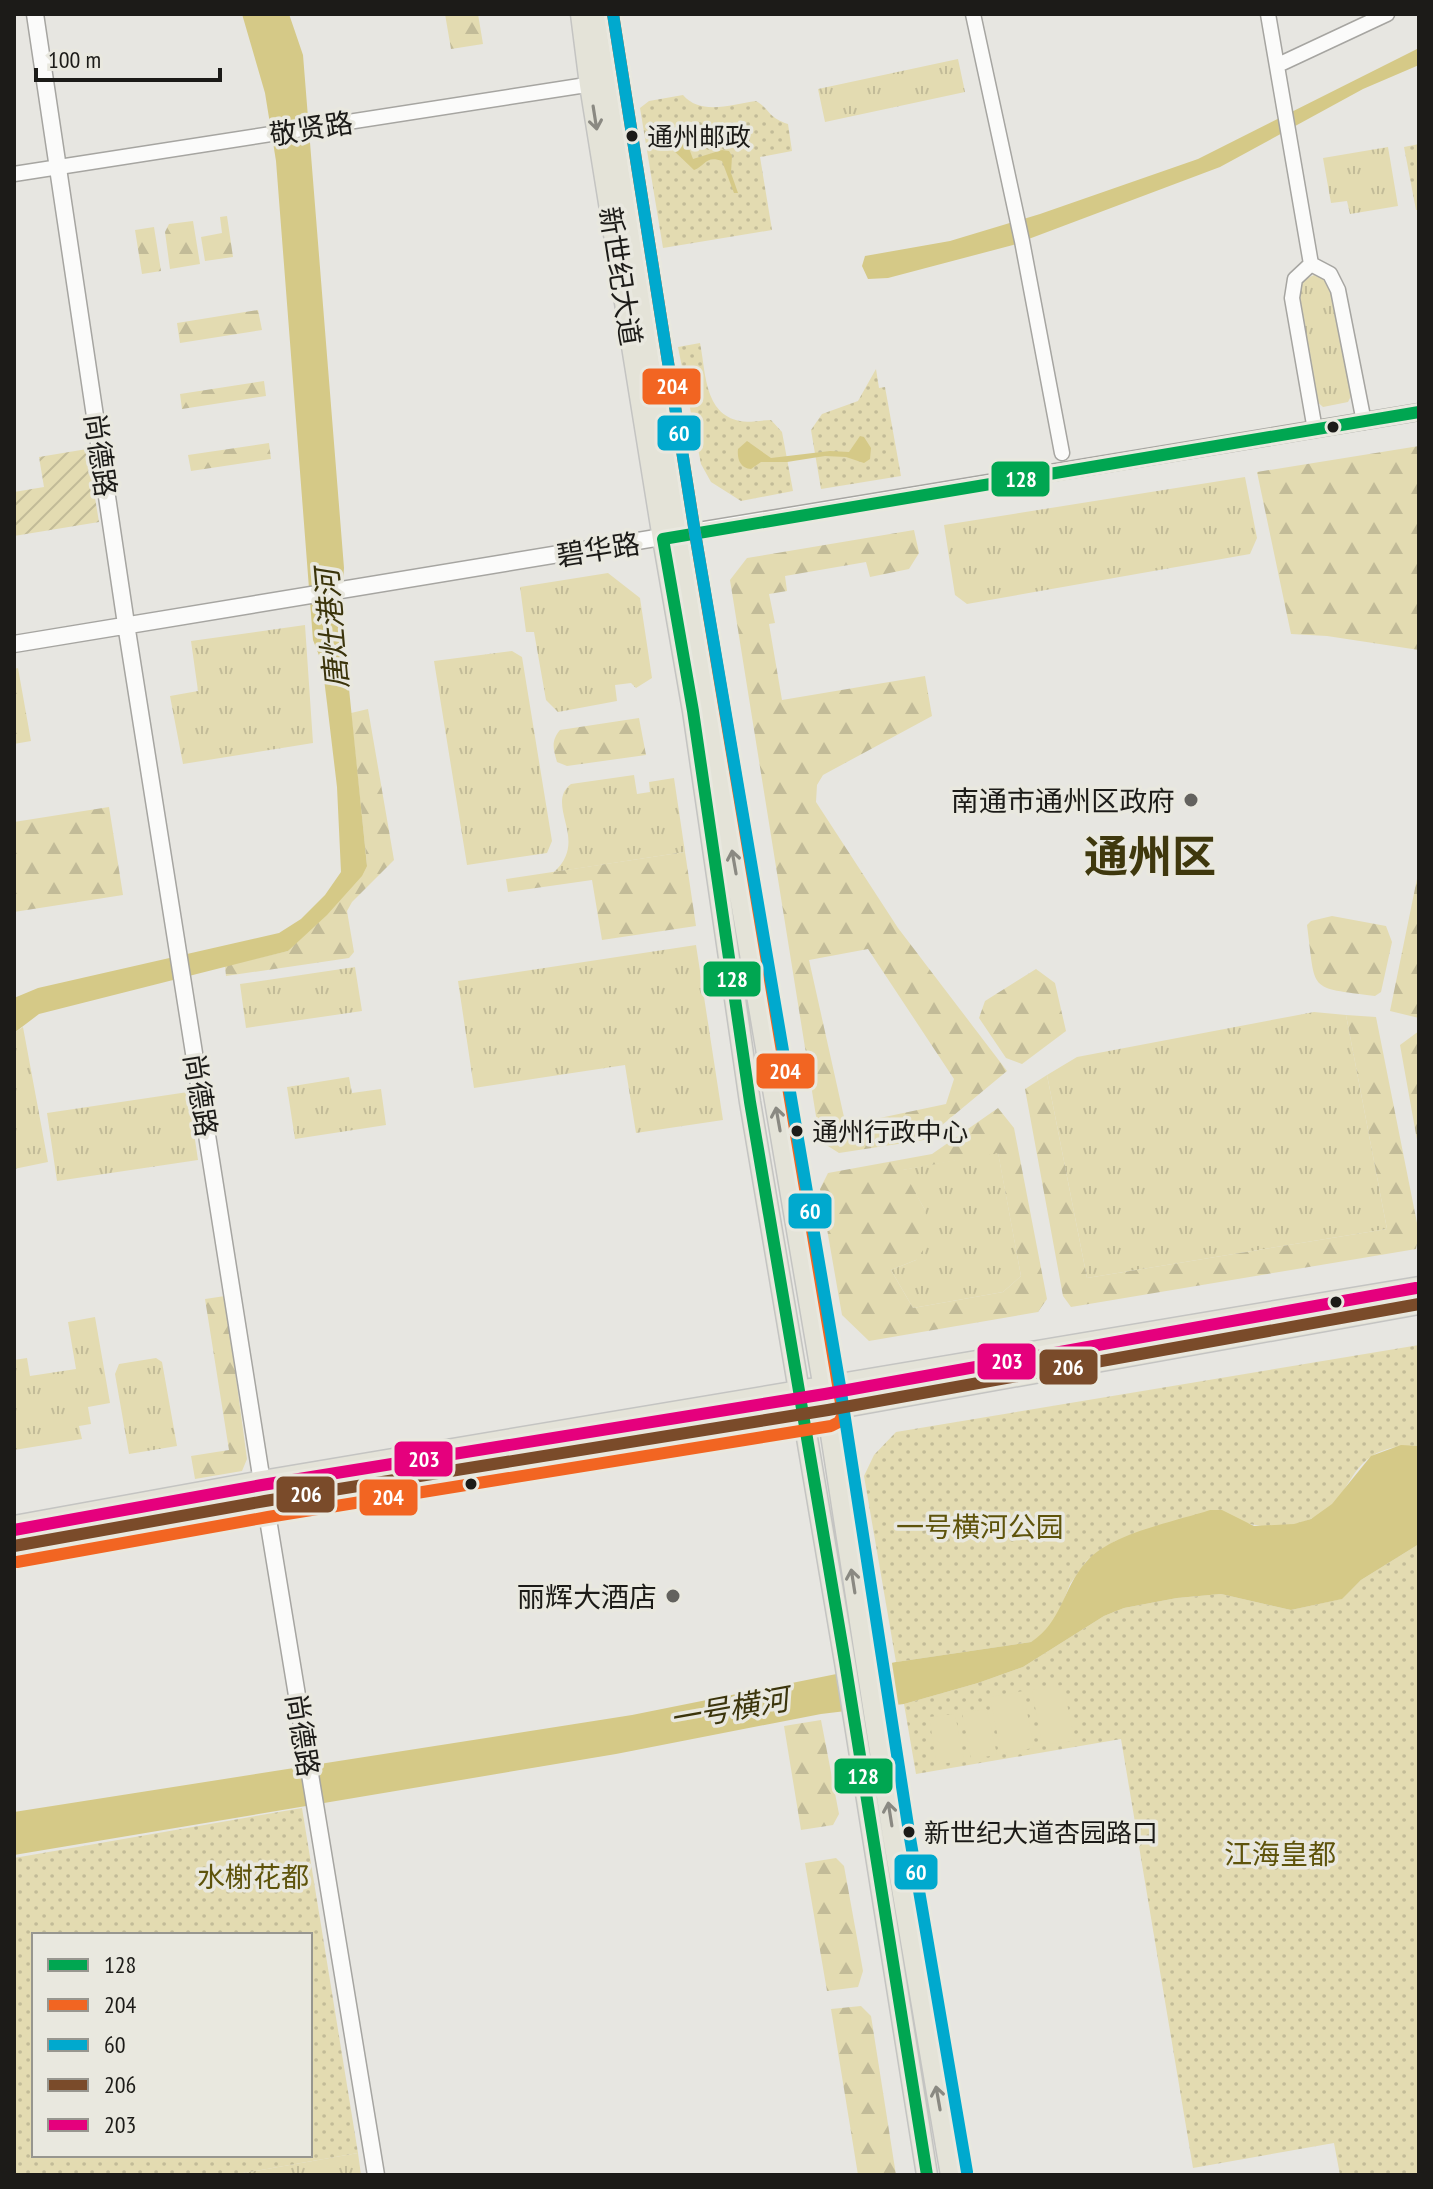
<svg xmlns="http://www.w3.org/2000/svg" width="1433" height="2189" viewBox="0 0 1433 2189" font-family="'PT Sans Narrow','Noto Sans SC',sans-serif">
	<defs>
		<pattern id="grass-tufts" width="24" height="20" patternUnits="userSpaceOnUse" patternTransform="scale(2)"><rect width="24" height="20" fill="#e3dbb1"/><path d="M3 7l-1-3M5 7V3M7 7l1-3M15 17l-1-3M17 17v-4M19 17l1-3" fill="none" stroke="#c2bb98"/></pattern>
		<pattern id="forest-firs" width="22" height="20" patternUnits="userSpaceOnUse" patternTransform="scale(2)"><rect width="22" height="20" fill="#e3dbb1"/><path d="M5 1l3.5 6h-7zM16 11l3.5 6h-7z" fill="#c2bb98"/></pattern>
		<pattern id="park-dots" width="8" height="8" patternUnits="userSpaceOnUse" patternTransform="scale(2)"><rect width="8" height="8" fill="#e3dbb1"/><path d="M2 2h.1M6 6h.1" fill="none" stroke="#c2bb98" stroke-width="1.8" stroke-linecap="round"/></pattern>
		<pattern id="garden-furrows" width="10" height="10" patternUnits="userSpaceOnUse" patternTransform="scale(2)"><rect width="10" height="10" fill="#e3dbb1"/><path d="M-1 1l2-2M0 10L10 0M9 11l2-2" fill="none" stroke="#c2bb98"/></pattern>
	</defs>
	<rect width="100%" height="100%" fill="#e7e6e1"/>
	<path fill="url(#grass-tufts)" d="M958,59L965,92L825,122L818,89Z
		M1388,147L1398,206L1350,214L1347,201L1331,203L1323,158Z
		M1314,275L1330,282L1353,392L1348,402L1323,407L1314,399L1296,290L1300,282Z
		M1245,477L1257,538L1250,554L967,604L955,595L944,525Z
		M608,573L640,598L652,678L636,688L631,683L615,685L617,701L558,712L546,700L534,632H526L520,587Z
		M305,625L313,743L183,764L170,696L198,691L191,641Z
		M512,651L522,657L552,841L547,853L467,865L434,661Z
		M634,775L637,794L650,792L649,782L674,778L685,852L554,872C590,840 544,805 571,784Z
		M696,945L723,1120L636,1133L625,1065L474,1088L458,981Z
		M355,967L362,1011L246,1028L240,984Z
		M1314,1012L1346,1015L1387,1229L1087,1278L1047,1075L1077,1057Z
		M23,1027L48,1162L14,1169V1033Z
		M349,1077L352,1093L381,1089L386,1125L295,1139L287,1087Z
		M188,1092L198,1160L57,1181L47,1113Z
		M998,1152L1021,1276L1003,1292L913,1308L891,1270L916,1260L925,1210L902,1170Z
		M95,1317L110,1403L88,1407L91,1424L79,1426L82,1439L14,1450V1360L27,1358L30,1376L76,1369L68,1322Z
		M156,1358L162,1362L177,1446L129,1454L115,1374L119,1364Z
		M358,2153L361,2175H232Z"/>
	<path fill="url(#forest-firs)" fill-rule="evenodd" d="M445,14H478L483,44L451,49Z
		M227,216L233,257L205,261L201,237L222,233L220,217Z
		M193,221L200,264L170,269L165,232L169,224Z
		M154,227L161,271L142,274L135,230Z
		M258,310L262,330L180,343L177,323Z
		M264,381L266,396L182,409L180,394Z
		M269,443L271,459L191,471L188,455Z
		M1419,446V650L1327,636L1291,634L1257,472Z
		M914,530L919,553L909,569L870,577L866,562L785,576L787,591L769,594L775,623L769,624L782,700L925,676L932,716L823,775L817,785L816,802L898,928L1007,1071L924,1140L839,1153L820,1141L730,580L747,558ZM868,949L954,1079L946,1104L856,1123L844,1117L809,960Z
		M18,668L31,741L14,744V669Z
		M368,709L394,860L352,902L347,911L354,952L349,958L226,976L225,966L288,951L367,865L351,713Z
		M639,718L646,755L567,766L557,762C553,748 551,741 560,730Z
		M109,807L123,895L14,912V822Z
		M685,852L696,926L602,940L592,880L508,892L506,879Z
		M1419,869V1018L1390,1011Z
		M1332,916L1386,926L1392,942L1381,992L1375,996C1307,987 1316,993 1307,925L1311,921Z
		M1036,969L1055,983L1066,1031L1022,1064L1006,1058L979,1018L985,1001Z
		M1346,1015L1376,1017L1419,1233L1416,1249L1071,1307L1063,1296L1025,1089L1047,1075L1087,1278L1387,1229Z
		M1419,1031V1151L1400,1045Z
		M998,1108L1014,1128L1047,1299L1038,1312L869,1341L842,1315L820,1189L828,1173L932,1154ZM998,1153L1021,1276L1003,1292L913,1308L891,1270L916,1260L931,1239L925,1210L903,1170Z
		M225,1296L247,1459L242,1471L195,1479L191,1456L229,1450L205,1299Z
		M821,1720L839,1814L833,1825L801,1830L784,1726Z
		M836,1858L844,1866L863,1971L858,1987L827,1991L805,1863Z
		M861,2006L871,2016L896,2175H858L831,2009Z"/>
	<path fill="url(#park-dots)" fill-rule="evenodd" d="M683,95C701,116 732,104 756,101C771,110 767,117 788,124L792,151L760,157L772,230L663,248L640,108L649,101Z
		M1419,144V210H1416L1404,147Z
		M700,343C706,372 704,414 740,421C749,423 762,420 771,420L782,432L793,491L741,501L711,482L701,464L678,347Z
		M876,369L879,388L885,387L901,476L821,489L811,430L822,414L858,401Z
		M1419,1345V1446C1403,1445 1386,1447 1372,1456C1354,1467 1347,1490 1333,1504C1310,1527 1270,1532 1241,1521L1115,1541L1087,1560L1070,1584L1058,1615L1045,1633L1031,1642L896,1662L864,1476L874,1455L896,1432Z
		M1419,1544V2175H1340L1334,2143L1193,2168L1121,1739L916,1774L904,1704L978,1683L1023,1667L1104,1616L1124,1608L1177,1598L1221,1594L1291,1610L1341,1599L1361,1580Z
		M302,1808L358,2153L232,2175H14V1858ZM310,1935V2155H34V1935Z"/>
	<path fill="url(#garden-furrows)" d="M87,449L99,522L14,536V492L44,487L39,457Z"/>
	<path fill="#e3dbb1" d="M1063,1685L1075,1741L1042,1745L1032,1690Z
		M1023,1691L1034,1748L1001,1753L990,1697Z
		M987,1709L997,1755L971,1759L962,1712Z
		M955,1714L964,1761L937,1764L929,1717Z"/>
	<path fill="#d5c987" d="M242,14H289L303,55L344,568L341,610L367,866L362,876L327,915L288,951L39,1014L14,1033V998L38,988L279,933L301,919L325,895L341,872L337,787L327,703L322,663L313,640L276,161L265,93Z
		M1419,48V65L1363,89L1220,167L1013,245L888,278L868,279L862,266L865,256L950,241L1040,214L1198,159Z
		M695,133L697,138L687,143L693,159L722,150L729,151L732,156L731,173L738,193H734L722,161C706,155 705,166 694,170L671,148V139Z
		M860,436L864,437L871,448L870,459L864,463L846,457L825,456L787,462H761L751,469C740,468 737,459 738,449L747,441L771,458L830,451L849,452Z
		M1401,1445L1419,1446V1544L1361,1580L1342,1599L1291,1610L1221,1594L1177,1598L1124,1608L1104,1616L1023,1667L978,1683L904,1704L821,1714L616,1754L14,1855V1812L632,1715L896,1662L1031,1642C1063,1621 1062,1589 1086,1562C1111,1533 1174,1522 1210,1510H1222L1254,1526L1294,1524L1311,1519L1332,1504L1371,1456Z"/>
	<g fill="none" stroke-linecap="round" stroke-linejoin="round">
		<defs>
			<path id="minor" d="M973,14L1022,241L1062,453
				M1268,14L1311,264
				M1278,65L1387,14
				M14,174L599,83
				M1311,264L1295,279L1292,298L1315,430
				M1311,264L1330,274L1338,290L1364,422"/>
			<path id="tertiary" d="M35,14L126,624L265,1501L376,2175
				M14,644L1419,412"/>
			<path id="primary" d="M581,14L590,85L663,539L693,711L750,1102L845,1662L927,2175
				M597,14L679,536L824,1389L893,1835L951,2175
				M14,1526L262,1481L1419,1287
				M14,1546L265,1501L828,1410L1419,1304"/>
		</defs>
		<use href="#minor" stroke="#a6a5a1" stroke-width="17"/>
		<use href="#tertiary" stroke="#a6a5a1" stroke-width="19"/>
		<use href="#primary" stroke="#c4c4c2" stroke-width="23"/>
		<use href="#minor" stroke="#fbfbfa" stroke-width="14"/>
		<use href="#tertiary" stroke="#fbfbfa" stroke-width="16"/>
		<use href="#primary" stroke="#e4e3d8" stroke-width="20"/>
		<defs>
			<path id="bus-1" d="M927,2175L845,1662L750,1102L693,711L663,539L1419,412"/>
			<path id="bus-2" d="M17,1562L268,1517L831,1426L839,1422L843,1415L695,533L613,14"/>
			<path id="bus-3" d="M613,14L695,533L840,1386L909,1832L967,2172"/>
			<path id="bus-4" d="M14,1546L265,1501L828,1410L1419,1304"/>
			<path id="bus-5" d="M14,1530L262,1485L825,1394L1416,1288"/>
		</defs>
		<use href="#bus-1" stroke="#e9e8df" stroke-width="18"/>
		<use href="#bus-2" stroke="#e9e8df" stroke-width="18"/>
		<use href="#bus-3" stroke="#e9e8df" stroke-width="18"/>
		<use href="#bus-4" stroke="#e9e8df" stroke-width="18"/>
		<use href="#bus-5" stroke="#e9e8df" stroke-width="18"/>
		<use href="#bus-1" stroke="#00a651" stroke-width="12"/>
		<use href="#bus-2" stroke="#f26522" stroke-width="12"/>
		<use href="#bus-3" stroke="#00a9ce" stroke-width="12"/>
		<use href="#bus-4" stroke="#7a4b2a" stroke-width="12"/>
		<use href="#bus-5" stroke="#e5007d" stroke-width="12"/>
	</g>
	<defs><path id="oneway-shaft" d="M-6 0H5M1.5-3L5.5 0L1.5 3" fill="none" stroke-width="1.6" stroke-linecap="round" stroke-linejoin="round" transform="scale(2)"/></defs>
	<g stroke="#8a8982">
		<use href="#oneway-shaft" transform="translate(595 118) rotate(81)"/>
		<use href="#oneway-shaft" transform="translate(734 862) rotate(-100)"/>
		<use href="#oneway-shaft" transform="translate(778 1119) rotate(-100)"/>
		<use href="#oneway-shaft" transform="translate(853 1581) rotate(-99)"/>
		<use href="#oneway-shaft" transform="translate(890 1814) rotate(-99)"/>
		<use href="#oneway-shaft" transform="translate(938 2098) rotate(-100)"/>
	</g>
	<g fill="#1c1b18" stroke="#e9e8df" stroke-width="3">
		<circle cx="632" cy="136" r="7"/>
		<circle cx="1333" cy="427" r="7"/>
		<circle cx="797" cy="1131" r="7"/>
		<circle cx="1336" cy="1302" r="7"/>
		<circle cx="471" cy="1484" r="7"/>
		<circle cx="909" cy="1832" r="7"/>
	</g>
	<g fill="#63625e" stroke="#e9e8df" stroke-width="3">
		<circle cx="1191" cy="800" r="8"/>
		<circle cx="673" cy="1596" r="8"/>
	</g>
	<g text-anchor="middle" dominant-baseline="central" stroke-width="7" stroke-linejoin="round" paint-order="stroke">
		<g font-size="26" fill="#1c1b18" stroke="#e9e8df" text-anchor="start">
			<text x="647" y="136">通州邮政</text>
			<text x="812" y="1131">通州行政中心</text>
			<text x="924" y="1832">新世纪大道杏园路口</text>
		</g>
		<g font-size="28" fill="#1c1b18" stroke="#e9e8df">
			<text transform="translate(311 128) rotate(-9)">敬贤路</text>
			<text transform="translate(621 276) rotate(81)">新世纪大道</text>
			<text transform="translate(101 455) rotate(82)">尚德路</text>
			<text transform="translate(598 549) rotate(-9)">碧华路</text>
			<text transform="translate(201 1095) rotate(81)">尚德路</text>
			<text transform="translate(303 1735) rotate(81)">尚德路</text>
		</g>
		<g font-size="28" fill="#1c1b18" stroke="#e9e8df" text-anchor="end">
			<text x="1175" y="800">南通市通州区政府</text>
			<text x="657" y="1596">丽辉大酒店</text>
		</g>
		<g font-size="28" fill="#5e530b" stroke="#e9e8df">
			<text x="980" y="1526">一号横河公园</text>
			<text x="1280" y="1853">江海皇都</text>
			<text x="253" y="1876">水榭花都</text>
		</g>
		<g font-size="30" font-style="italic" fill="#3b340b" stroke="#e9e8df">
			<text transform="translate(331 629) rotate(-95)">唐灶港河</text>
			<text transform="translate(729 1708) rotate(-10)">一号横河</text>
		</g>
		<g font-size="44" font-weight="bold" fill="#3f380d" stroke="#e9e8df">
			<text x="1150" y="855">通州区</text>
		</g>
	</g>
	<g stroke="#e9e8df" stroke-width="3">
		<rect x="641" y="367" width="61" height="39" rx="8" fill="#f26522"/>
		<rect x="656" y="414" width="46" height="38" rx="8" fill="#00a9ce"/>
		<rect x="990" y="460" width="61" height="38" rx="8" fill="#00a651"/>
		<rect x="702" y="960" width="60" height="38" rx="8" fill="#00a651"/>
		<rect x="755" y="1052" width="61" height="38" rx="8" fill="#f26522"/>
		<rect x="787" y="1192" width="46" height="38" rx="8" fill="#00a9ce"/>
		<rect x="976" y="1342" width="61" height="39" rx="8" fill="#e5007d"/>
		<rect x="1038" y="1348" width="61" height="38" rx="8" fill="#7a4b2a"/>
		<rect x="393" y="1440" width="61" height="38" rx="8" fill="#e5007d"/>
		<rect x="275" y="1475" width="61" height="39" rx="8" fill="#7a4b2a"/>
		<rect x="358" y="1478" width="61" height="39" rx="8" fill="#f26522"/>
		<rect x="833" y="1757" width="61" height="38" rx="8" fill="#00a651"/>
		<rect x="893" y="1853" width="46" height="38" rx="8" fill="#00a9ce"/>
	</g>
	<g font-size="22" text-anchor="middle" font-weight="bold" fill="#fff">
		<text x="672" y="394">204</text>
		<text x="679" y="441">60</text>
		<text x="1021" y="487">128</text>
		<text x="732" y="987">128</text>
		<text x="785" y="1079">204</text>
		<text x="810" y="1219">60</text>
		<text x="1007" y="1369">203</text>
		<text x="1068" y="1375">206</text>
		<text x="424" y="1467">203</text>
		<text x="306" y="1502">206</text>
		<text x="388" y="1505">204</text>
		<text x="863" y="1784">128</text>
		<text x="916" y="1880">60</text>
	</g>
	<rect width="1433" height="2189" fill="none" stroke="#1c1b18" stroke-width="32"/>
	<rect x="32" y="1933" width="280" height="224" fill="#e9e8df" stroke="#97968f" stroke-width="2"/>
	<rect x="48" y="1959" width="40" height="12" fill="#00a651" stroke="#97968f" stroke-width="2"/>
	<text x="104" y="1973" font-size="24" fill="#1c1b18">128</text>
	<rect x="48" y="1999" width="40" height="12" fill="#f26522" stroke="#97968f" stroke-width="2"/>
	<text x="104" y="2013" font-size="24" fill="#1c1b18">204</text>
	<rect x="48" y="2039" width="40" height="12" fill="#00a9ce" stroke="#97968f" stroke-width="2"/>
	<text x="104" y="2053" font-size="24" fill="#1c1b18">60</text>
	<rect x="48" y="2079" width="40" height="12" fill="#7a4b2a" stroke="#97968f" stroke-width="2"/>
	<text x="104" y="2093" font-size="24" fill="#1c1b18">206</text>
	<rect x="48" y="2119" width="40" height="12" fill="#e5007d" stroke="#97968f" stroke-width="2"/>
	<text x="104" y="2133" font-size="24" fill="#1c1b18">203</text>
	<path d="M36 68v12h184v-12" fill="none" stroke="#1c1b18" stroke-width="4"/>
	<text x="48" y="68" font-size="24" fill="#1c1b18" stroke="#e9e8df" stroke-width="6" paint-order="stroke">100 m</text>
</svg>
